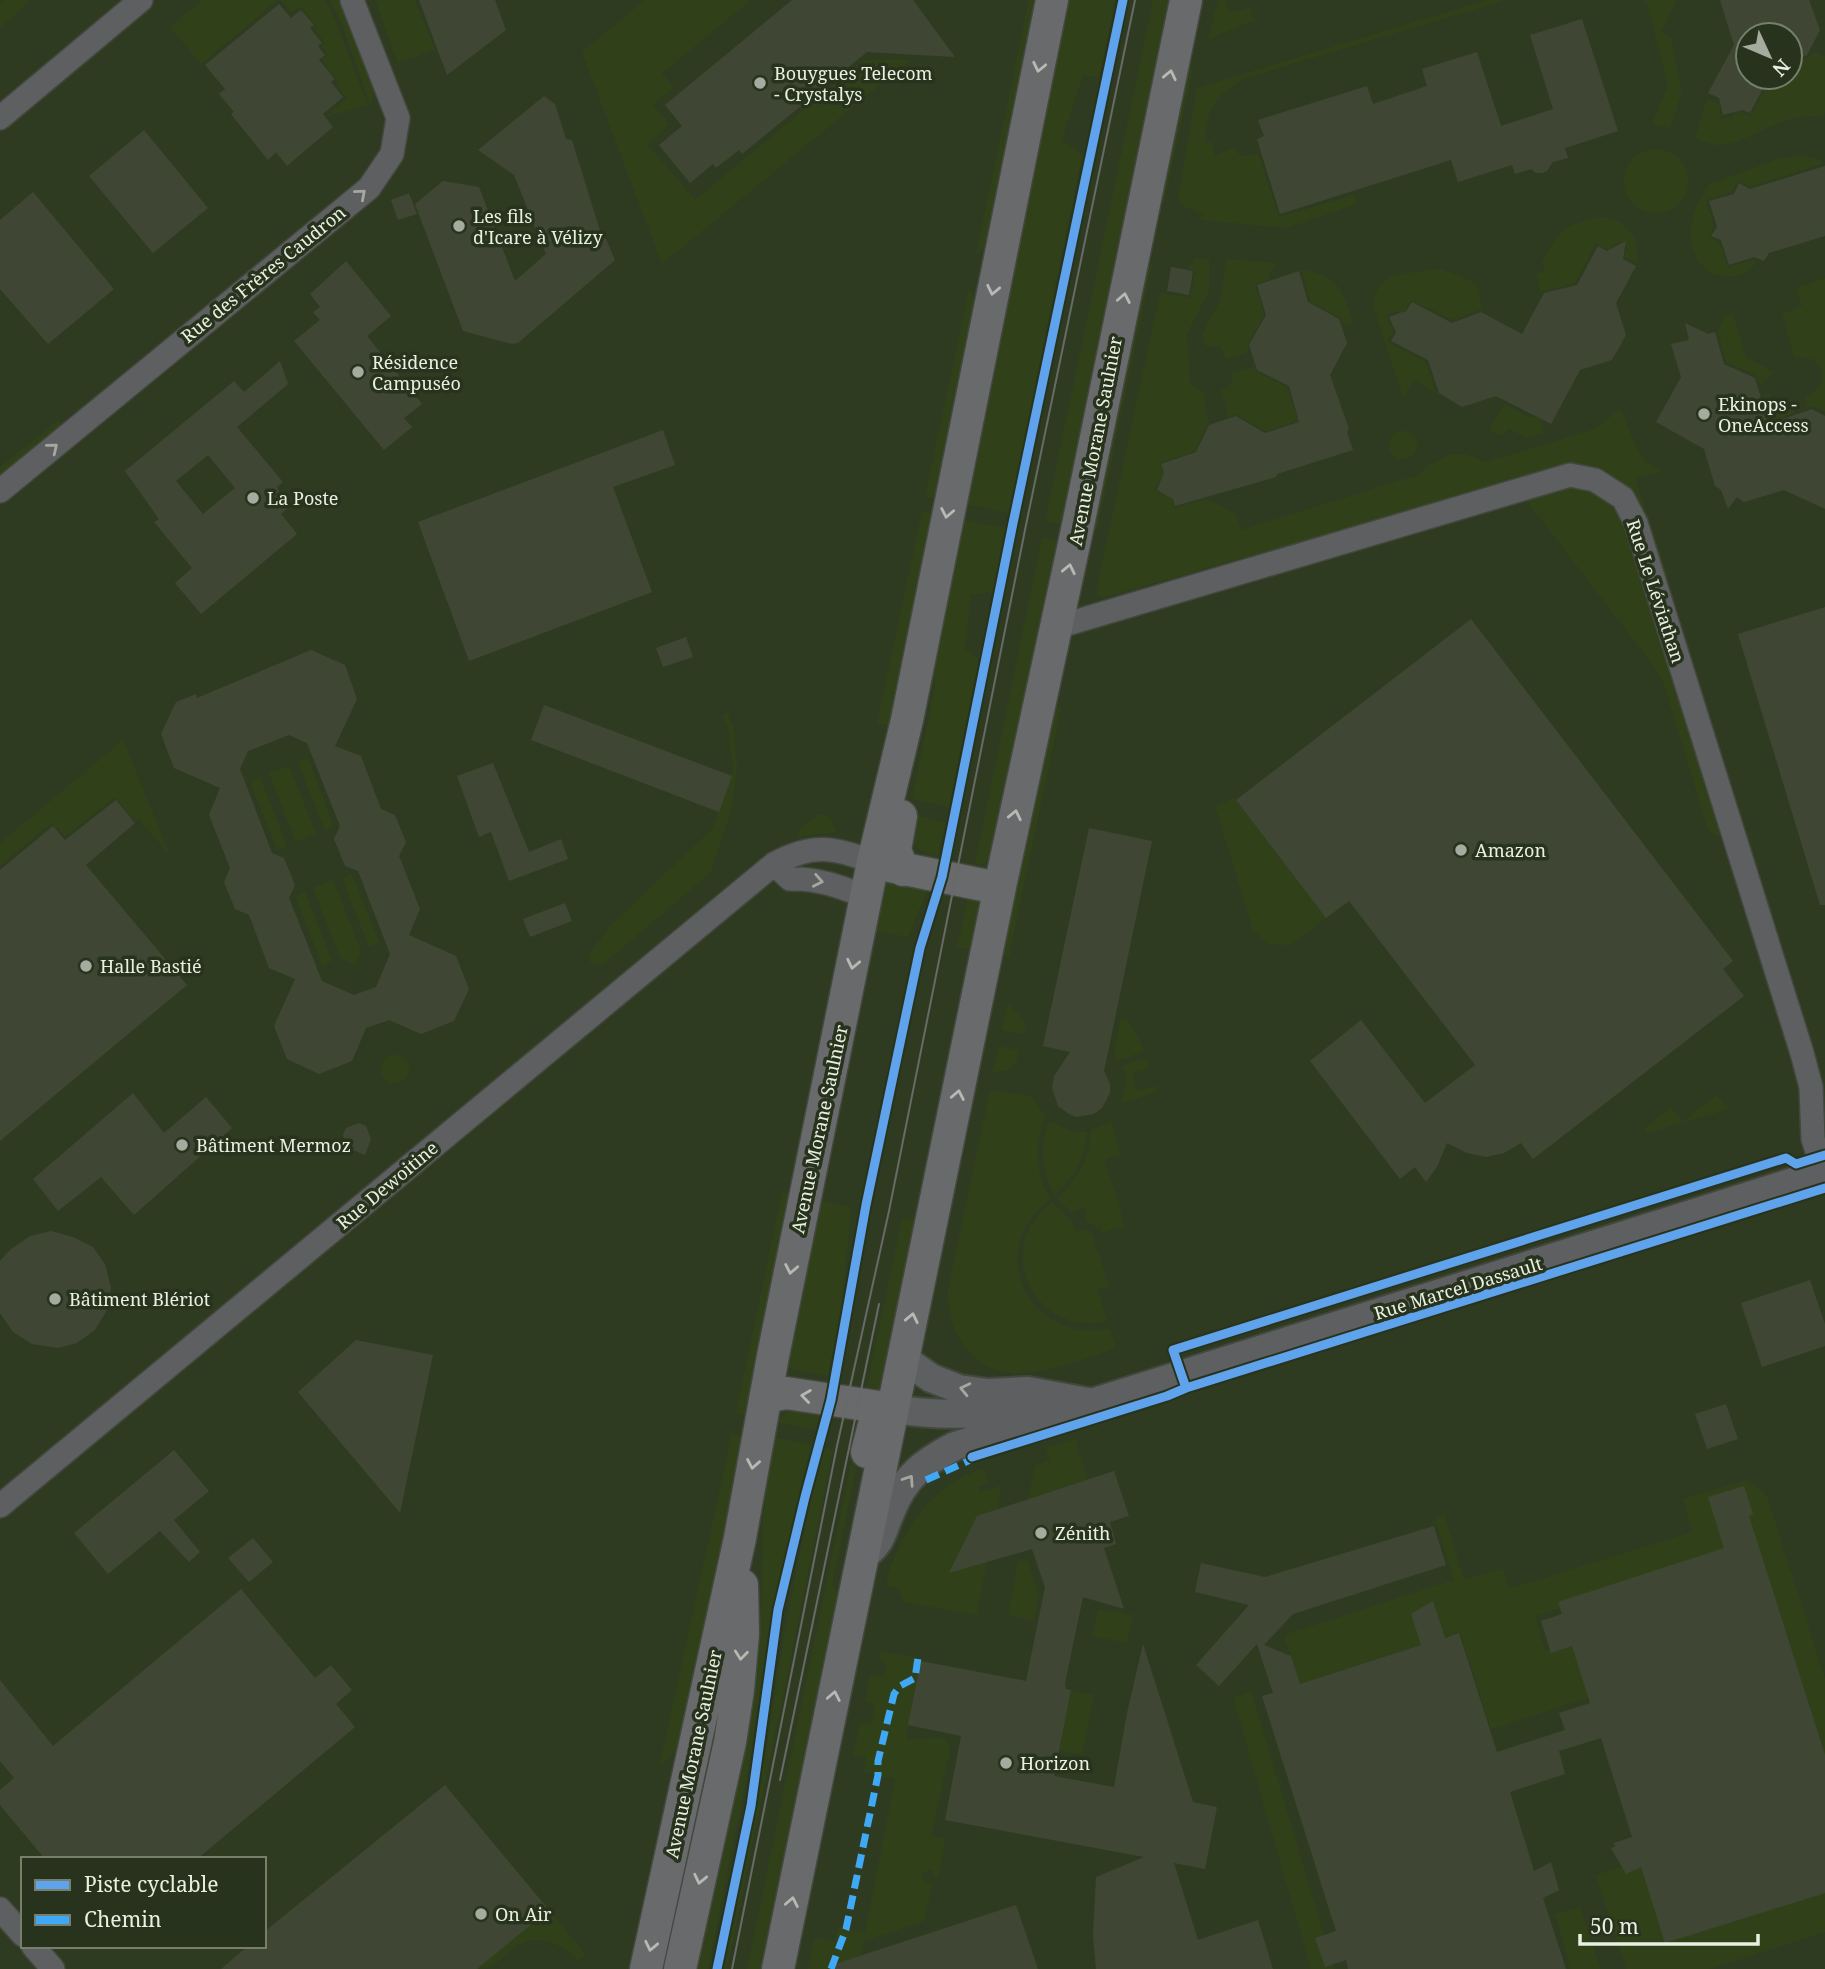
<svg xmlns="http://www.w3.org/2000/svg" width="1825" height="1969" viewBox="0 0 1825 1969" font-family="'Noto Serif',serif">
	<rect width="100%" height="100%" fill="#282e22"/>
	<path fill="#2f3b21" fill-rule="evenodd" d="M0,0H1825V1969H0ZM1748,35H1790V77H1748ZM23,1859H264V1946H23Z"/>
	<path fill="#30411a" d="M4,0H31L0,28V3Z
		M202,0H278L201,64L170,27Z
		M281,0H324L329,6L368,105L325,117L347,98L335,83L338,80L322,60L328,55L321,46L325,43L314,29L317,26L300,6L292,13Z
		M330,0H339L374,90L371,106L340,19Z
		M375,0H415L435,50L398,63Z
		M645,0H751L662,73L673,88L653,105L669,124L648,145L695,200L864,60H910L662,264L582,52Z
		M1029,0H1041L990,243L976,254Z
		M1065,0H1115L1099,77L1083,75L1062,140L1082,155L1009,513L961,503Z
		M1153,0H1174L1065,525L1045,521Z
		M1218,0H1226L1229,13L1250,7L1254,20L1208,39Z
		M1487,0H1506L1245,78C1219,92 1203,112 1206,143L1212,142L1215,156L1234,148L1242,157L1258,153L1279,217L1354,195L1357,204L1287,228L1200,220L1203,214L1183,206L1178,201L1197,88Z
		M1643,0H1677L1661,32L1671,38L1682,93L1670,128L1652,124L1668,85L1647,3Z
		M1814,52L1825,57V112L1822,117C1781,111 1759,139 1722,145C1714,146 1703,141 1695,138L1707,99L1720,105L1721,119L1732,117L1736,111L1750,116L1773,77H1790V63L1808,58Z
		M1193,67L1164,202L1161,198L1186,74Z
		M1624 181a32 32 0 1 1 64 0a32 32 0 1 1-64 0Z
		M1800,155L1819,159L1824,163L1750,187L1738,180L1732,192L1706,200L1714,226L1709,237L1719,242L1728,267L1753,260L1757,262C1751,269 1744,274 1735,276C1722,278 1714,276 1705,268C1681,246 1691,206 1710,184L1779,159Z
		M1598,217C1627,218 1640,236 1637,264L1624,256L1627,247L1623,243L1619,242L1609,250L1596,243L1575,283L1541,292L1536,274L1545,271L1542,263C1561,228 1559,228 1598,217Z
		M1195,258L1209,259V291L1187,334L1190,383L1204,393L1208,423L1195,451L1160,463L1165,479L1159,481L1155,490L1163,495L1169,493L1175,508L1207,499L1236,514L1241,530L1418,475L1428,466L1449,455L1465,454L1487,462L1595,429L1618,411L1622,412L1635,445L1646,462L1663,471L1635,478L1669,578L1663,580C1652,552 1633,487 1608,472C1597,466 1587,465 1576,464L1105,597H1099L1096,591L1160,293L1190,298L1195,270L1188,269Z
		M1226,259L1274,263L1275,269L1268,272L1270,279L1255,285L1264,315L1248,345L1249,352L1226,359L1220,346H1206L1202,334L1220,301Z
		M1152,264L1097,531L1089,529L1144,269Z
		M1438,268L1476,283L1482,309L1453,320L1411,300L1402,315L1397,311L1386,315L1389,323L1394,328L1387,342L1426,362L1436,393L1415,380L1403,397L1373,306C1378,266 1408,277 1438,268Z
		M1302,270C1339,275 1342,290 1353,322L1344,325L1341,318L1310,301Z
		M1825,278V412L1814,406L1807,408L1805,398L1814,392L1822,382V368L1812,359L1794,357L1782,314L1802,306L1796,288Z
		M969,289L978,303L939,499L925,497Z
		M1733,314L1746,357L1774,372L1760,385L1756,375L1726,362L1718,331L1724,316Z
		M1255,367L1256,371L1287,387L1298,421L1266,431L1236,414L1228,417L1221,390C1230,389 1234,381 1232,373Z
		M1770,393L1772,400L1779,405L1791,403L1794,412L1784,417L1770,445L1749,431L1766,404L1763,394Z
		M1504,404L1531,418L1539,416L1544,433L1526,438L1508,428L1502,436L1489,430Z
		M59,420L61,427L0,476V467Z
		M1389 445a14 14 0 1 1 28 0a14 14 0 1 1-28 0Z
		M1554,484L1588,487L1620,513L1720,835L1716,836L1711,834L1707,826L1664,684L1656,669L1521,493Z
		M922,511L936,514L890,726L877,723Z
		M958,519L1006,528L993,591L971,595L965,649L979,659L949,807L912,799L935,687L931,653Z
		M1042,537L1061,542L994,855C987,861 984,866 975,864Z
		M1061,708L1009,957L997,955L1054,709Z
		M727,712L734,730L737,769L731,811L711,872L604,964L591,963L588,957L608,928L712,829L733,770L729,732L723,716Z
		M123,740L170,855L139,819L136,821L115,797L65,837L52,823L0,865V843Z
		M308,758L334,827L325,831L298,762Z
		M289,766L316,834L296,842L269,773Z
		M260,777L287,846L277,850L250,782Z
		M1234,798L1326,918L1290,945L1268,944L1253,930L1216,809L1218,805Z
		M908,814L946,822L937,857C911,849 909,839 908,814Z
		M818,815H826L831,819L836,832L798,837L800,828Z
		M352,874L379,942L369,947L342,878Z
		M333,880L361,951L355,965L341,959L313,888Z
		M885,880L929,886L908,937L873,930Z
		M305,892L332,961L322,965L295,896Z
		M969,894L983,898L974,950L957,947Z
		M1008,1003L1026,1023L1024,1034L1002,1030Z
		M1121,1018L1129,1022L1145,1051L1118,1061L1114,1055Z
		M998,1046L1020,1050L1015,1064L1009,1070L993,1072Z
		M381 1069a14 14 0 1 1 28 0a14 14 0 1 1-28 0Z
		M1147,1058L1150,1067L1132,1073L1137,1091L1156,1086L1158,1092L1122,1103L1126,1078L1122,1066Z
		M990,1090L1032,1097L1045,1117C1034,1145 1035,1173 1050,1199C983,1251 1028,1344 1110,1329L1115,1348C1068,1363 1001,1397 964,1346C952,1328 947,1311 948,1289Z
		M1717,1095L1729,1109L1647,1133L1645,1132V1128L1671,1108L1683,1122Z
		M1111,1120L1121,1155L1105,1160L1125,1226L1102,1233L1101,1228L1086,1222L1085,1207L1072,1212L1057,1199C1077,1180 1090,1159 1091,1130L1105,1125Z
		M1049,1121L1070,1131L1087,1132C1085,1158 1075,1178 1054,1195C1042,1170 1039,1146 1049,1121Z
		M782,1192L795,1194L749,1415L736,1413Z
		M817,1200L851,1207L842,1307L828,1377L785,1367Z
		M1052,1202L1072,1222L1076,1232L1082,1229L1092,1233L1109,1286L1098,1290L1107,1321C1059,1334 1014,1291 1024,1242C1028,1225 1040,1213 1052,1202Z
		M902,1218L918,1221L884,1386L881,1389L867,1386Z
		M791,1408H823L815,1430L776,1422Z
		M732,1434L743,1436L683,1735L679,1747L659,1767Z
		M772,1437L811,1445L771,1615L749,1766L708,1969H697L756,1657L762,1590L763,1520Z
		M1076,1439L1087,1480L1028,1499L1035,1466L1050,1460L1046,1448Z
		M825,1448L833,1450L727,1969H724C738,1898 754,1827 765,1755C782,1652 796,1549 825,1448Z
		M853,1454L859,1455L832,1585L841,1596L765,1969H747Z
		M984,1468L988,1483L978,1487L979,1492L1000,1486V1492L977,1615L902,1602L903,1598L900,1597L901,1589L886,1586C896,1535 933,1484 984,1468Z
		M1746,1480L1761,1489L1768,1499L1825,1679V1773L1753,1546L1535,1616L1545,1651L1573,1643L1590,1697L1491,1729L1460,1632L1300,1684L1284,1635L1454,1580L1435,1520L1444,1514L1464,1580L1503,1568L1509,1589L1692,1532L1683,1499Z
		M1018,1561H1028L1039,1596L1034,1621L1008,1615Z
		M1098,1610L1133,1615L1127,1643L1092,1636Z
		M881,1651L921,1659L906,1739L945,1738L950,1750L931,1836L945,1838L938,1878L936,1879L932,1869L922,1873L926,1884L933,1881L924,1921L864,1941L857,1969H808L814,1937L835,1942L838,1927L865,1933L895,1779L864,1772L866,1757L853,1755L860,1724L871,1725L875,1704L865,1701L870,1674L884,1677L886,1662L879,1660Z
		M1071,1690L1094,1695L1082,1755L1059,1750Z
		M1251,1691L1334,1969H1311L1233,1698Z
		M1642,1860L1825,1888V1932L1710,1969H1626L1596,1875Z
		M1580,1907L1600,1969H1571L1555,1914Z
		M549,1910L586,1955L578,1960C561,1943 536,1931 514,1948C500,1958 495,1969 477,1969Z"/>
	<path fill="#3f4734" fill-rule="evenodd" d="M419,0H495L506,30L447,75Z
		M792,0H913L955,57L867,52L742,154L739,150L716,168L713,164L690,183L659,145L682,126L665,105Z
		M1720,0H1809L1820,30L1807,55L1790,59V35H1748V77H1769L1750,113L1743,110L1723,115L1719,98L1708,93L1734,45Z
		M279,4L291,18L301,10L314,25L310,28L322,43L318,46L325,55L319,60L335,79L331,82L343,97L323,114L333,127L287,166L276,152L268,160L255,144L231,114L234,112L219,94L225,89L205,65Z
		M1582,19L1618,131L1565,148L1568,158L1553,162L1547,171L1542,173H1536L1531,169L1515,174L1512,165L1458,182L1451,160L1280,214L1257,139L1264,136L1258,120L1367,86L1373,104L1427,86L1422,69L1477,52L1501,126L1553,109L1530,35Z
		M544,96L555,104L566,139L572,140L601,234L606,239L615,260L518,343L512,344L463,331L415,204L443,181L479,187L515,281L546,254L514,175L478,150Z
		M144,130L208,208L153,253L89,176Z
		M1825,166V236L1769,253L1764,261L1754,257L1729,265L1721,240L1711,236L1717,227L1709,201L1734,194L1739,183L1750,189Z
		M33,192L114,289L48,344L0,289V220Z
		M409,193L417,214L398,220L391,200Z
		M1626,241L1623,259L1636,266L1616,303L1626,335L1612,360L1580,370L1551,424L1496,396L1462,407L1439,393L1428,360L1391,341L1396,332L1389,317L1406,311L1412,302L1452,323L1481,312L1522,334L1544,293L1577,285L1598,246L1607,251Z
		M346,261L391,316L367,336L422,404L404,418L412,427L384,450L294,341L320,320L313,312L320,307L310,294Z
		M1171,267L1193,271L1189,295L1167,291Z
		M1299,271L1308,302L1339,319L1347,343L1330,375L1349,429L1347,432L1353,450L1277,474L1276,477L1175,506L1173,499L1157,490L1164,473L1161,464L1196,452L1209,425L1236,416L1265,433L1299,422L1289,386L1257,370L1249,345L1266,315L1257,285Z
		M1685,323L1708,334L1715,332L1724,364L1755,378L1769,424L1812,409L1825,416V509L1784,490L1744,502L1737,497L1728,509L1721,490L1715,486L1704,449L1656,422L1681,377L1671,344L1689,340Z
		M280,361L288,384L237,427L283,482L277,487L288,508L281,514L297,534L201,614L175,583L192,568L154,522L159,519L125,471L234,381L244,392ZM208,455L235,488L203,514L176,481Z
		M663,430L675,465L613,487L652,592L469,661L418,522Z
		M1825,607V905H1820L1738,634Z
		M1471,619L1733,961L1723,969L1744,996L1533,1159L1521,1143L1504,1153L1486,1157L1467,1153L1447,1143L1437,1167L1426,1182L1415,1167L1400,1179L1310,1061L1361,1020L1425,1103L1475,1065L1349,901L1326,918L1236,800Z
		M686,637L693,657L663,667L656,648Z
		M311,650L345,665L357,699L335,746L361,756L381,809L395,815L406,842L399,856L420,909L409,935L456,956L469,989L454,1021L421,1034L389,1020L366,1028L352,1061L319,1074L287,1059L274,1026L295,979L269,968L249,915L235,909L224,882L230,868L209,815L220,788L174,768L161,734L176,702L196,694L197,698ZM289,735L307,743L340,826L334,839L345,866L358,871L390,954L376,987L354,995L322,981L289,898L295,885L284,858L272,853L240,769L248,751Z
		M544,705L732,776L719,812L531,740Z
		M493,763L529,852L561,839L568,859L509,881L491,832L479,837L457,776Z
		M116,800L135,823L86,865L187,985L0,1141V870L53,826L65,840Z
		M1089,828L1152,841L1104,1071L1110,1084V1093L1102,1108L1094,1114L1076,1117L1069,1114L1058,1106L1052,1088L1054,1076L1070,1052L1043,1046Z
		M565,903L572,921L530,937L523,919Z
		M133,1093L164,1133L206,1097L232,1128L134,1215L101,1177L58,1211L33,1179Z
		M359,1123L366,1126L371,1139L365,1155L348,1148L343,1135L346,1128Z
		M51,1231L73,1237L93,1247L105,1264L111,1288L107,1310L95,1330L77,1343L58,1348L32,1344L13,1332L0,1313V1261L10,1250L30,1236Z
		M1810,1280L1825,1324V1346L1762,1367L1741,1303Z
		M356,1340L433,1355L400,1513L298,1392Z
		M1726,1404L1738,1439L1707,1449L1695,1414Z
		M174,1450L209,1491L174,1520L200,1552L189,1562L160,1531L108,1574L74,1533Z
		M1114,1471L1129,1516L1110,1522L1116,1544L1104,1548L1124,1609L1083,1597L1065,1683L1066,1689L1071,1690L1054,1776L1114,1787L1127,1713L1143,1644L1193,1802L1217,1807L1205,1869L1174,1863L1198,1940L1258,1920L1273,1969H1096L1093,1935L1096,1877L1144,1857L945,1820L961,1736L908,1725L921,1661L1026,1681L1045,1587L1032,1549L949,1573L977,1516Z
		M1744,1486L1753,1514L1749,1516L1825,1755V1893L1665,1943L1641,1867L1626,1874L1611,1848L1615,1847L1614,1843L1632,1837L1601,1738L1559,1751L1565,1774L1510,1792L1534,1871L1551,1862L1559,1890L1543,1898L1566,1969H1348L1346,1960L1325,1967L1315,1938L1336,1931L1262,1696L1273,1693L1257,1644L1219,1686L1196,1665L1249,1605L1195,1592L1201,1563L1265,1577L1434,1526L1446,1565L1293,1614L1264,1645L1291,1656L1300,1684L1421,1645L1411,1614L1433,1601L1445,1638L1459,1633L1497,1752L1565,1730L1559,1713L1590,1703L1572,1646L1551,1653L1541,1621L1562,1614L1558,1602L1724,1548L1708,1497Z
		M253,1538L273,1562L249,1582L228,1558Z
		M241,1589L315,1678L331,1665L352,1690L336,1704L355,1727L197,1859H45L0,1805V1790L14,1778L0,1761V1680L53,1746Z
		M445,1785L549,1910L477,1969H221L248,1946H264V1932Z
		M1016,1905L1038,1969H833L832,1965Z"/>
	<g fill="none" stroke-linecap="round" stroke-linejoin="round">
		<defs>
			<path id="minor" d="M0,118L141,0
				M0,491L369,188L392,154L398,118L352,0
				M1057,627L1570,475L1595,480L1623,498L1636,523L1802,1053L1811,1087L1813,1139L1824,1173
				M774,864L790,879C818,878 841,887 867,897
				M0,1506L774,864C812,843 834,847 873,862
				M0,1909L23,1935
				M33,1946L53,1969"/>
			<path id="tertiary" d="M904,1359L931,1378L959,1389L988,1393L1028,1391L1088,1402
				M894,1409C938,1416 980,1416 1023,1406
				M864,1556C884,1540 881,1533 891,1511C904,1477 924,1462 955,1446L1825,1172"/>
			<path id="secondary" d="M901,816L895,850L903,870
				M885,865L988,886L1001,882
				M766,1397L786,1393L886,1408
				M867,1452L876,1417L867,1405
				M646,1969L740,1538L773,1356L873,862L907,720L1052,0
				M680,1969L730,1742L738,1690L743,1634L742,1585
				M778,1969L1001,882L1076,535L1186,0"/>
		</defs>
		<use href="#minor" stroke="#43483e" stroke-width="26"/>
		<use href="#tertiary" stroke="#43483e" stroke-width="32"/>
		<use href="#secondary" stroke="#43483e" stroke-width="35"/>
		<use href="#minor" stroke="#5e5f60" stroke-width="23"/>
		<use href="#tertiary" stroke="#5e5f60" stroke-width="28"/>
		<use href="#secondary" stroke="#696a6c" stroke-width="32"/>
		<path stroke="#686a67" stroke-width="2" d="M780,1780L879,1304
			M732,1969L837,1446L889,1211L1026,525L1135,0"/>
		<path stroke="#3fa9f5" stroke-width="7" stroke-dasharray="14 7" stroke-linecap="butt" d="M926,1480L968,1461L972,1457
			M831,1969L846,1929L878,1775V1761L894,1694L900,1686L915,1678L918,1658"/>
		<defs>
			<path id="cycleway" d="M1186,1388L1173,1350L1786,1158L1796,1164L1825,1155
				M972,1457L1167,1396L1186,1388L1825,1188
				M717,1969L751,1806L778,1610L805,1497L831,1400L866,1205L920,948L942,877L1013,523L1123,0"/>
		</defs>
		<use href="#cycleway" stroke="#28331d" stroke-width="13"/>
		<use href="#cycleway" stroke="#60a3ed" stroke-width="9"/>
	</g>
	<defs><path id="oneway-chevron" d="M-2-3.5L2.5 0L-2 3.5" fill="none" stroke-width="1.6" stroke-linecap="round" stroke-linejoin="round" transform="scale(1.75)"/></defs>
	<g stroke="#b6bab3">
		<use href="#oneway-chevron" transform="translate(1039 67) rotate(102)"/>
		<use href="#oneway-chevron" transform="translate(1170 75) rotate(-78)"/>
		<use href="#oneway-chevron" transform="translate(993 290) rotate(102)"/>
		<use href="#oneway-chevron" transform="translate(1124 298) rotate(-79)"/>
		<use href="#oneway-chevron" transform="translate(947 513) rotate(101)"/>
		<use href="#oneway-chevron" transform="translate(1069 569) rotate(-78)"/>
		<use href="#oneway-chevron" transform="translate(1015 815) rotate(-78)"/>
		<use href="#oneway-chevron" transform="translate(853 964) rotate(102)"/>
		<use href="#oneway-chevron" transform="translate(958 1095) rotate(-79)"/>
		<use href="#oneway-chevron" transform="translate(791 1269) rotate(101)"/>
		<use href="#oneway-chevron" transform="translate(912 1318) rotate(-78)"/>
		<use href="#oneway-chevron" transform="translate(806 1396) rotate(-172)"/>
		<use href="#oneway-chevron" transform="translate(753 1464) rotate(100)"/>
		<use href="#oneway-chevron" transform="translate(741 1655) rotate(96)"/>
		<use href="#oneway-chevron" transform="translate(834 1696) rotate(-79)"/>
		<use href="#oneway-chevron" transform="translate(700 1879) rotate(102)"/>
		<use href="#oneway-chevron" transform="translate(792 1902) rotate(-79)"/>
		<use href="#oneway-chevron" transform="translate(651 1946) rotate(102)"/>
	</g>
	<g stroke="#a4a8a1">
		<use href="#oneway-chevron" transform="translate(361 194) rotate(-41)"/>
		<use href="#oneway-chevron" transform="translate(53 448) rotate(-39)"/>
		<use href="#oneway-chevron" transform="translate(818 881) rotate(11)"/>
		<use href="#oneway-chevron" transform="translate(965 1389) rotate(-167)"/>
		<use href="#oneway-chevron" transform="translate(909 1480) rotate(-56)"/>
	</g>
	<g fill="#a5ac9f" stroke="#28331d" stroke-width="2.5">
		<circle cx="760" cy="83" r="7"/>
		<circle cx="459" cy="226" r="7"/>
		<circle cx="358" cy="372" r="7"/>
		<circle cx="1704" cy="414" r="7"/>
		<circle cx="253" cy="498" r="7"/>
		<circle cx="1461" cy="850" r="7"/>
		<circle cx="86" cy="966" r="7"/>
		<circle cx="182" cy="1145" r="7"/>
		<circle cx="55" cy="1299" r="7"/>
		<circle cx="1041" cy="1533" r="7"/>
		<circle cx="1006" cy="1763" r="7"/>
		<circle cx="481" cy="1914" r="7"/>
	</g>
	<g text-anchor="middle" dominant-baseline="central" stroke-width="7" stroke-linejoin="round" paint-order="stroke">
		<g font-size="18" fill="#e9f0e2" stroke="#28331d" text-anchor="start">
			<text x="774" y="73">Bouygues Telecom<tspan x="774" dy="21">- Crystalys</tspan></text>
			<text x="473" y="216">Les fils<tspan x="473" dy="21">d'Icare à Vélizy</tspan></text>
			<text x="372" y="362">Résidence<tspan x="372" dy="21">Campuséo</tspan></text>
			<text x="1718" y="404">Ekinops -<tspan x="1718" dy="21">OneAccess</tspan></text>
			<text x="267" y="498">La Poste</text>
			<text x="1475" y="850">Amazon</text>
			<text x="100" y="966">Halle Bastié</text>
			<text x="196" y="1145">Bâtiment Mermoz</text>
			<text x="69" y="1299">Bâtiment Blériot</text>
			<text x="1055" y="1533">Zénith</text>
			<text x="1020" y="1763">Horizon</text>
			<text x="495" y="1914">On Air</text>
		</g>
		<g font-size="18" fill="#e9f0e2" stroke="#28331d">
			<text transform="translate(263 274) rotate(-39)">Rue des Frères Caudron</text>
			<text transform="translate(1095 441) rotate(-79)">Avenue Morane Saulnier</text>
			<text transform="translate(1656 591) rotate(72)">Rue Le Léviathan</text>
			<text transform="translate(819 1129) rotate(-78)">Avenue Morane Saulnier</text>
			<text transform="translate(387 1185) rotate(-40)">Rue Dewoitine</text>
			<text transform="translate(1458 1288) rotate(-17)">Rue Marcel Dassault</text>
			<text transform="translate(693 1754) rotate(-78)">Avenue Morane Saulnier</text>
		</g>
	</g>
	<rect x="21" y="1857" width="245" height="91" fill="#28331d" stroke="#757f6c" stroke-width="2"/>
	<rect x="35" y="1880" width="35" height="10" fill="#60a3ed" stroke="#757f6c" stroke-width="2"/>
	<text x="84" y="1892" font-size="21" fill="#e9f0e2">Piste cyclable</text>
	<rect x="35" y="1915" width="35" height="10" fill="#3fa9f5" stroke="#757f6c" stroke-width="2"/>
	<text x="84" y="1927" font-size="21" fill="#e9f0e2">Chemin</text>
	<g transform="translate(1769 56) rotate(134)"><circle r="33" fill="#28331d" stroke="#757f6c" stroke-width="2"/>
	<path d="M0-5L12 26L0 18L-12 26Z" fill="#a5ac9f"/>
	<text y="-10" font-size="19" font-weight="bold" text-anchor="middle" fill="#e9f0e2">N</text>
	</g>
	<path d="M1580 1934v10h178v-10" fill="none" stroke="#e9f0e2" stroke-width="3.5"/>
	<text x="1590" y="1934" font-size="21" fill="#e9f0e2" stroke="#28331d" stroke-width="5" paint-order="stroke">50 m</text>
</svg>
